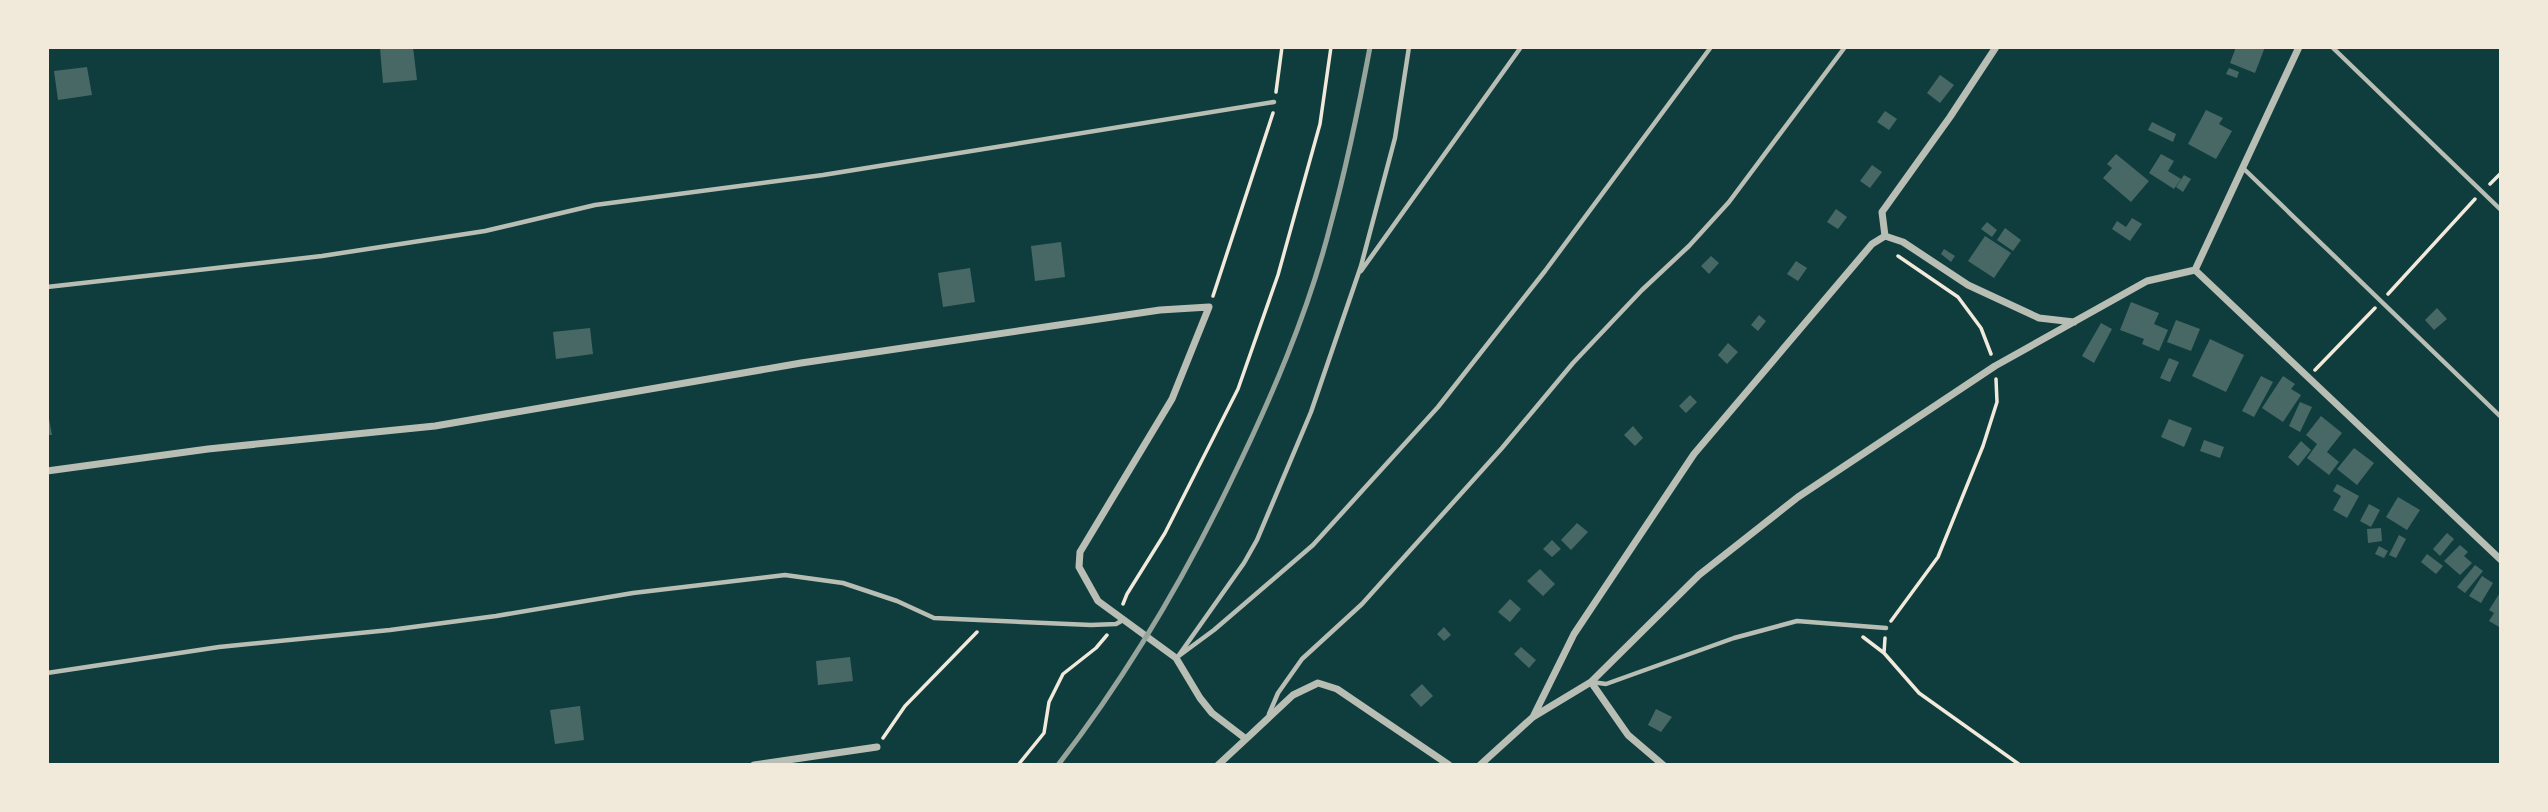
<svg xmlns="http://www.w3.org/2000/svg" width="2548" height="812" viewBox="0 0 2548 812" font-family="Roboto,sans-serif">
	<rect width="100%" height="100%" fill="#0f3d3e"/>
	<path fill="#486865" d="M413,47L417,80L383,83L380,48Z
		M2236,47H2265L2255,73L2230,63Z
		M87,67L92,95L58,100L54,71Z
		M2229,68L2239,72L2237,78L2226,74Z
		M1940,75L1954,85L1940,103L1927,93Z
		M2206,110L2223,118L2219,124L2232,131L2216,159L2188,144Z
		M1885,111L1897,119L1889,130L1877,122Z
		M2152,122L2176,134L2173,142L2148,130Z
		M2116,154L2149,181L2131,202L2103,178L2112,168L2107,164Z
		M2161,154L2174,161L2168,171L2181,179L2174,189L2149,173Z
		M1872,165L1882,172L1870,188L1860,181Z
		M2184,175L2191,179L2183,192L2176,187Z
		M1836,209L1847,217L1838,229L1827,222Z
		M2132,218L2142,224L2130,241L2112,229L2117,221L2126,227Z
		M1987,222L1997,230L1992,237L1981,229Z
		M2005,228L2021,240L2013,251L1997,240Z
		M1985,236L2011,253L1994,278L1968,261Z
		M1061,242L1065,277L1035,281L1031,246Z
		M1944,249L1955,256L1951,262L1941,254Z
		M1711,256L1719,263L1709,274L1701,266Z
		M1796,261L1807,268L1798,281L1787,274Z
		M970,268L975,302L943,307L938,273Z
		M2131,302L2159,313L2154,324L2168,330L2159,351L2142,344L2144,339L2120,330Z
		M2437,308L2447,319L2434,330L2425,320Z
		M1759,315L1766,321L1758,331L1751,325Z
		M2176,320L2200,329L2191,351L2167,342Z
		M2101,323L2112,329L2094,363L2082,356Z
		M590,328L593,354L556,359L553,332Z
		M2210,339L2244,355L2226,392L2192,376Z
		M1728,343L1738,352L1727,364L1718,355Z
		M2169,358L2179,362L2170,382L2160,378Z
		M2261,376L2273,382L2254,417L2242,411Z
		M2283,376L2295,384L2291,389L2301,395L2283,422L2262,408Z
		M1690,395L1697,402L1686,413L1679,406Z
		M2300,402L2312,407L2300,432L2289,426Z
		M47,408L52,435H47Z
		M2321,416L2342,433L2327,452L2339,462L2329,475L2307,458L2317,444L2306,435Z
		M2169,419L2192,428L2184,447L2161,437Z
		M1633,426L1643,438L1635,446L1624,435Z
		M2204,440L2224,447L2220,458L2200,451Z
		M2301,441L2311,450L2298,466L2288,457Z
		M2354,448L2374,463L2357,485L2337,469Z
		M2337,484L2359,496L2347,518L2333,510L2341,496L2333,491Z
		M2398,497L2420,510L2407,530L2386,517Z
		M2369,504L2380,510L2371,527L2360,521Z
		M1577,523L1588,532L1571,550L1561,540Z
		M2381,528L2382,541L2368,543L2367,529Z
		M2447,533L2454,539L2440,556L2433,549Z
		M2399,535L2406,539L2396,558L2389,555Z
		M1552,540L1561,549L1552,557L1543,549Z
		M2460,545L2468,552L2464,556L2472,563L2460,575L2444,561Z
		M2379,546L2388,551L2384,558L2375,554Z
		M2427,554L2443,566L2436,574L2421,562Z
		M2475,565L2483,571L2465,593L2457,587Z
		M1540,569L1555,584L1543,596L1527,581Z
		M2482,576L2493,583L2481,603L2469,596Z
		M2501,591V628L2489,621L2494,613L2489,610Z
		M1510,599L1521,609L1510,622L1498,612Z
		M1444,627L1451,635L1444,641L1437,634Z
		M1521,647L1536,660L1529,668L1514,654Z
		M850,657L853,681L818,685L816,661Z
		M1422,684L1433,696L1421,707L1410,695Z
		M580,706L584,740L555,744L550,710Z
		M1656,709L1672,717L1661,732L1648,725Z"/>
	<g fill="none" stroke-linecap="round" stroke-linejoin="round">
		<path stroke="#f1e9da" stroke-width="3.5" d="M1276,92L1282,47
			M2490,184L2501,173
			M1898,256L1958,297L1981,328L1991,354
			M2388,294L2475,199
			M1213,296L1273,113
			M2315,370L2375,308
			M1123,604L1127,594L1165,533L1238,389L1278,275L1320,124L1331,47
			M1891,621L1938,557L1983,446L1997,402L1996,379
			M1863,637L1884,653L1919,693L2020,765
			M1884,653L1885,638
			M883,738L905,706L977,632
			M1018,765L1044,733L1049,702L1063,674L1096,648L1107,635"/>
		<path stroke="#b8beb3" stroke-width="4.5" d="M2332,47L2501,210
			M2244,169L2501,417
			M1361,271L1521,47
			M47,287L322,256L485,231L595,205L823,175L1274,102
			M1179,655L1244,563L1257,540L1311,412L1361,266L1395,138L1409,47
			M1176,658L1214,630L1313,545L1438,407L1545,271L1711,47
			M47,673L219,647L390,630L496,616L633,593L785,575L843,583L897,601L934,618L1091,625L1116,624L1123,620
			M1592,682L1606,684L1734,638L1797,621L1886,628
			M1269,714L1278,693L1302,659L1362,604L1502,448L1573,363L1642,290L1689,246L1729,202L1845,47"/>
		<path stroke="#b8beb3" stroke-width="7" d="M1885,236L1882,212L1950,117L1996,47
			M2195,270L2501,560
			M2195,270L2299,47
			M47,471L208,449L435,426L801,363L1160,310L1209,307L1172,399L1080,552L1079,567L1098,601L1176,658L1200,698L1212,713L1246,739L1293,695L1318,683L1337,689L1449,765
			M1591,682L1628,735L1663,765
			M1533,717L1574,634L1694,454L1872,244L1885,236L1903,242L1968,285L2039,318L2074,322
			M754,765L877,747
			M1218,765L1246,739
			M1480,765L1533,717L1591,682L1699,575L1798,497L1995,366L2147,281L2195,270"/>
		<path stroke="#97a49c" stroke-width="5" d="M1058,765C1126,677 1181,584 1229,485C1270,401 1308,314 1331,223C1347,165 1359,106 1370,47"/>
	</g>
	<rect width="2548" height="812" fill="none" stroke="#f1e9da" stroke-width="98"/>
</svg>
